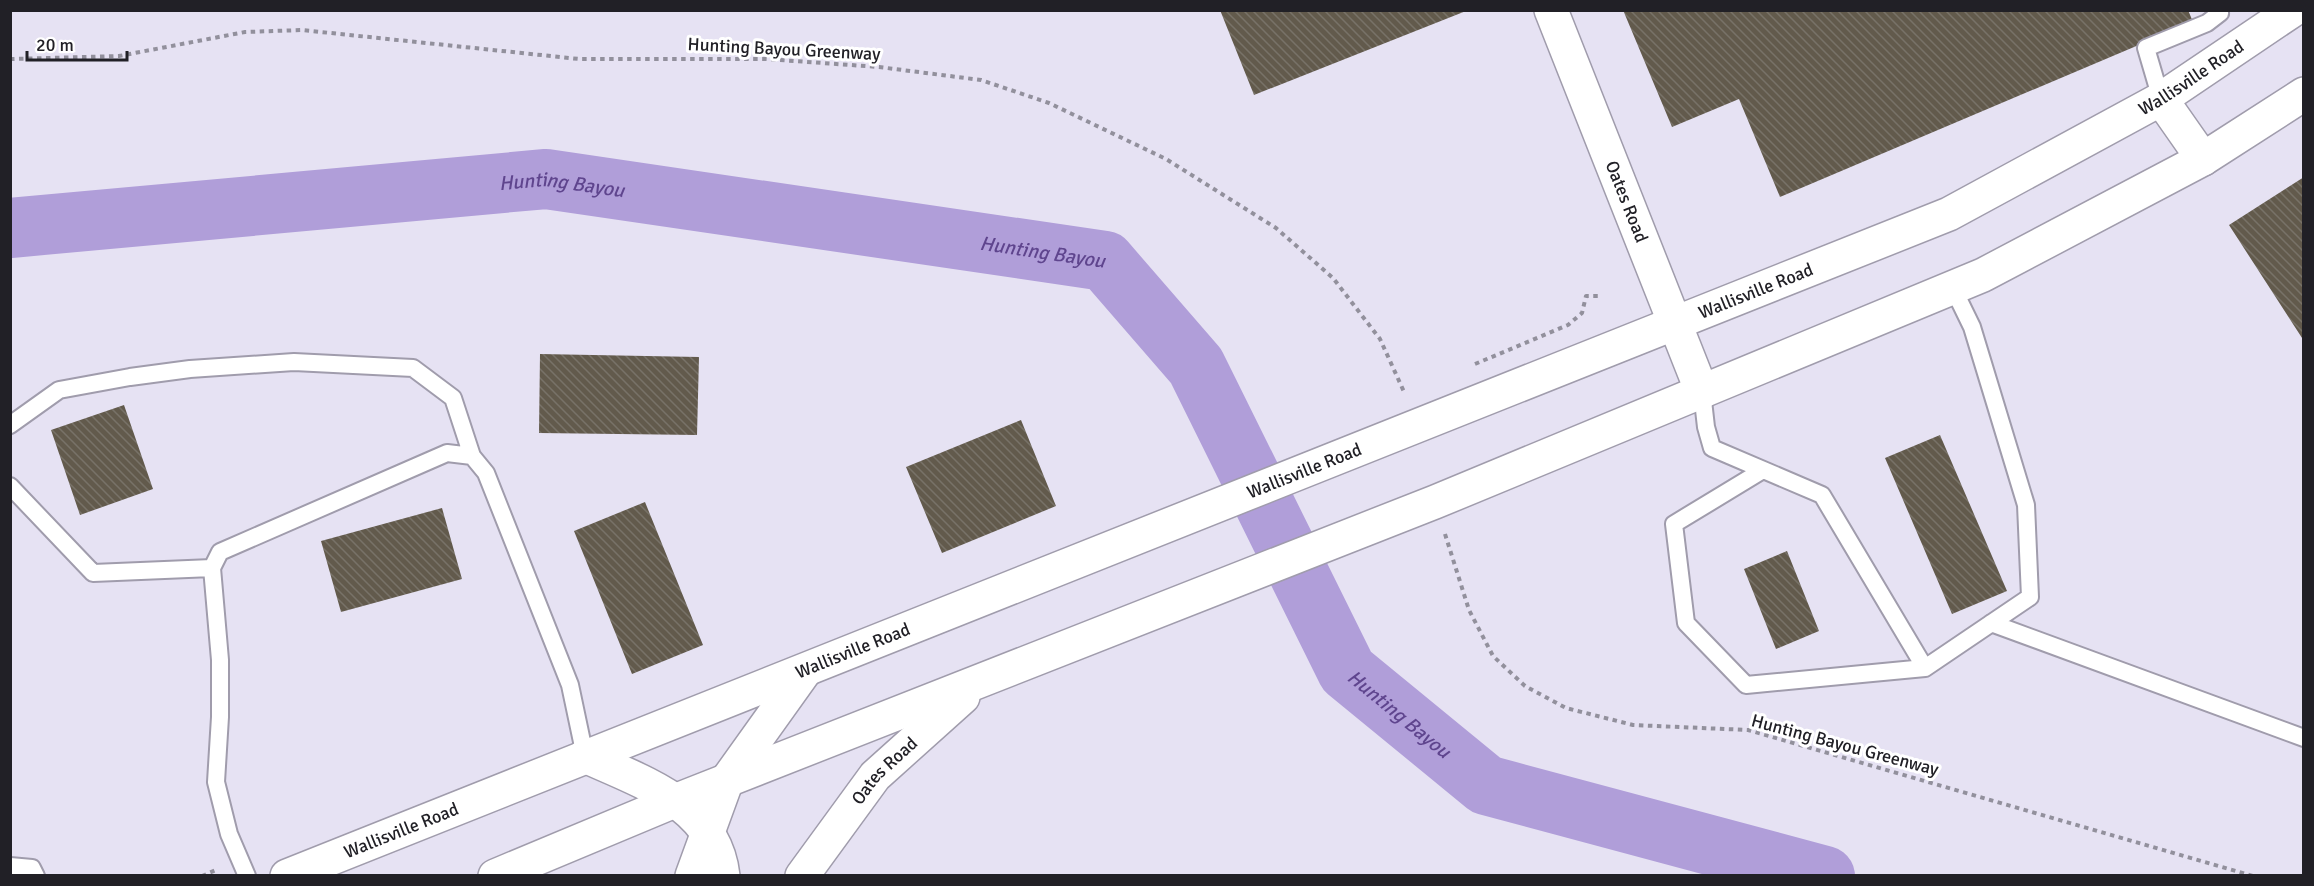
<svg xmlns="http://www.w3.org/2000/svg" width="2314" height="886" viewBox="0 0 2314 886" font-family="Signika,sans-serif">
	<defs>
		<pattern id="building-back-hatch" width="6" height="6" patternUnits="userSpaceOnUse" patternTransform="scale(1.5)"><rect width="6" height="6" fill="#625a4c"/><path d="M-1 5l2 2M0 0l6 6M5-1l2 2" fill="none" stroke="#787268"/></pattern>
	</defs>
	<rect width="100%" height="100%" fill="#e6e2f3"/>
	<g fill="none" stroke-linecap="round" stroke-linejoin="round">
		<path stroke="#b09ed9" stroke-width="60" id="s1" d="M10,228L546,179L1105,261L1196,366L1347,671L1486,785L1825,876"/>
	</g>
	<path fill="url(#building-back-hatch)" d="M1220,10H1466V11L1254,95Z
		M1623,10H2188L2193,22L1780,197L1739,99L1672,127Z
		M2304,177V341L2229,225Z
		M540,354L699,357L697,435L539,433Z
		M124,405L153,489L80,515L51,430Z
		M1021,420L1056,506L942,553L906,467Z
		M1940,435L2007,591L1952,614L1885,458Z
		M645,502L703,645L632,674L574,531Z
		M442,508L462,579L341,612L321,541Z
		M1787,551L1819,631L1776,649L1744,569Z"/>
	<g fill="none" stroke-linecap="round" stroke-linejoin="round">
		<defs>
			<path id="service" d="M2161,99L2146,48L2207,23L2220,13L2219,10
				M1702,392L1706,427L1712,448L1822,495L1925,668
				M10,425L59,390L130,377L190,369L294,362L413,368L453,398L472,456
				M1763,470L1674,524L1686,623L1746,685L1925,668L2030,597L2026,505L1972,327L1953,288
				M10,486L93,573L212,568
				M1991,623L2304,738
				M10,866L32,868L36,876
				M247,876L229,834L216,782L220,717V660L212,568L220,552L447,453L472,456L486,473L570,685L585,756"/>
			<g id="tertiary">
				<path id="s2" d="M1551,10L1702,392"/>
			</g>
			<g id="secondary">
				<path d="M2161,99L2203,159"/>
				<path d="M585,756C641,782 715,804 723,876"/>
				<path id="s3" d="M287,876L1949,214L2161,99L2293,10"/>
				<path d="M495,876L677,800L1435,502L1983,275L2203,159L2304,94"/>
				<path d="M692,876L727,780L805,671"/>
				<path id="s4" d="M802,876L875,776L963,697"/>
			</g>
		</defs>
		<use href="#service" stroke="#a09cac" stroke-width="20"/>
		<use href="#tertiary" stroke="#a09cac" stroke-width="36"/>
		<use href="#secondary" stroke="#a09cac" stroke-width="36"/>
		<path stroke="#92909c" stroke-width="4" stroke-dasharray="4.5 4.5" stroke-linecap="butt" d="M10,59L119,56L245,32L302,30L579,59H766L879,67L981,80L1049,103L1166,159L1276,228L1333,278L1380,339L1405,394
			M1475,364L1568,325L1582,313L1586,296H1599
			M1445,534L1469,610L1493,656L1525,686L1566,708L1633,725L1748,730L2253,876
			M202,876L216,870"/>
		<use href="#service" stroke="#fff" stroke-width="16"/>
		<use href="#tertiary" stroke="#fff" stroke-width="33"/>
		<use href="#secondary" stroke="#fff" stroke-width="33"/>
	</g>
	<g text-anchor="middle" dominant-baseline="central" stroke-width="6" stroke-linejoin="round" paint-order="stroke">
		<g font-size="18" fill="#212026" stroke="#fff">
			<text transform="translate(784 49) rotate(3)">Hunting Bayou Greenway</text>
			<text stroke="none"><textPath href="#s3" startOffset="2067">Wallisville Road</textPath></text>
			<text stroke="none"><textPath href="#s2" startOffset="206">Oates Road</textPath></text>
			<text stroke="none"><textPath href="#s3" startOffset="1581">Wallisville Road</textPath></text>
			<text stroke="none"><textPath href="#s3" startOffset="1095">Wallisville Road</textPath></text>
			<text stroke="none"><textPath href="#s3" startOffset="609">Wallisville Road</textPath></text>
			<text transform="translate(1845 745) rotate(15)">Hunting Bayou Greenway</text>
			<text stroke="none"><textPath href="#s4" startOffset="134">Oates Road</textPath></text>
			<text stroke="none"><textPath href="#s3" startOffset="123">Wallisville Road</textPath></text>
		</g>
		<g font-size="20" font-style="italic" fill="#5f458e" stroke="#fff">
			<text stroke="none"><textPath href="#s1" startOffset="554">Hunting Bayou</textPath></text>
			<text stroke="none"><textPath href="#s1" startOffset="1040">Hunting Bayou</textPath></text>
			<text stroke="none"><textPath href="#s1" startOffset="1650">Hunting Bayou</textPath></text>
		</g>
	</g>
	<rect width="2314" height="886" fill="none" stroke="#212026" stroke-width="24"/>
	<path d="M27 51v9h100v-9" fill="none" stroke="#212026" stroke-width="3"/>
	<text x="36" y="51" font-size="18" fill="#212026" stroke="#ffffff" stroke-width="4.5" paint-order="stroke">20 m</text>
</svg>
